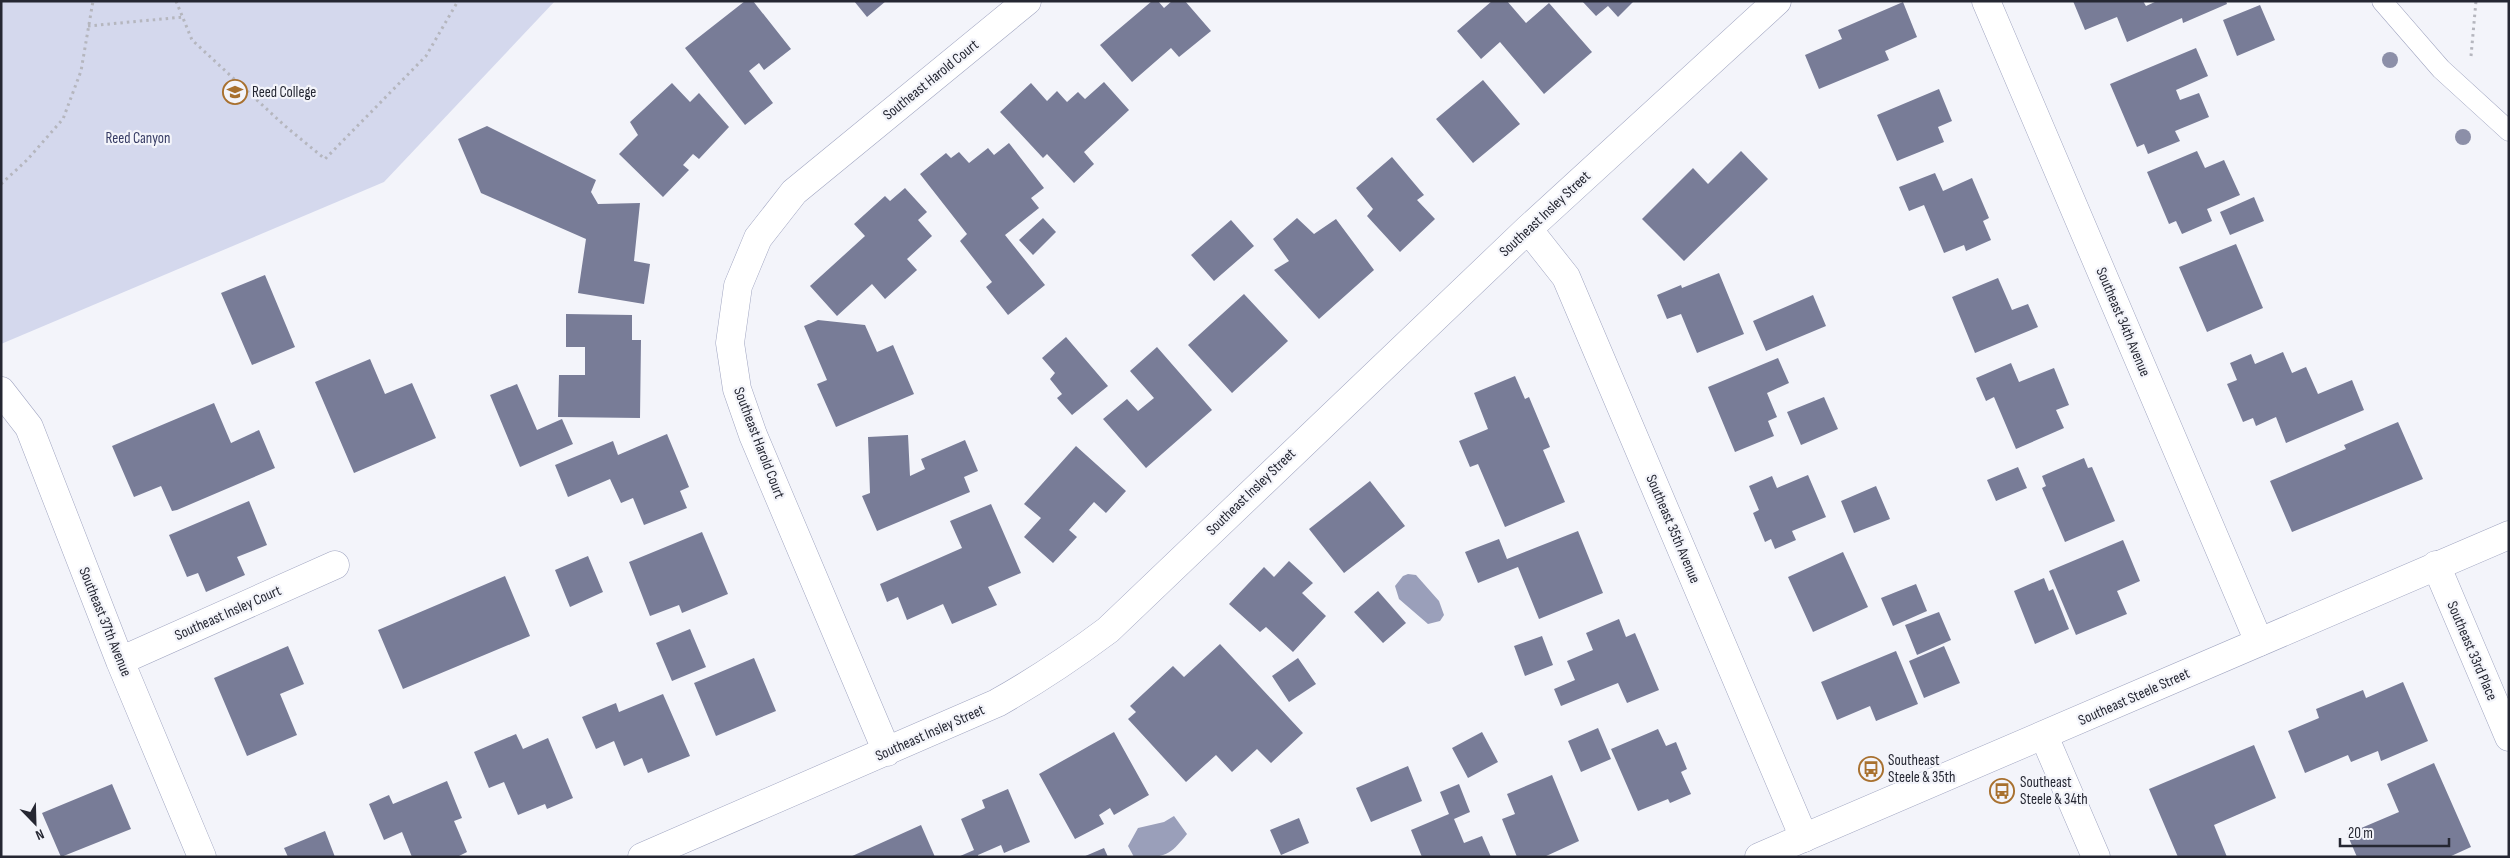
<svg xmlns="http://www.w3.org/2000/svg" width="2510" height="858" viewBox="0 0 2510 858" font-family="'Sofia Sans Condensed',sans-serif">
	<rect width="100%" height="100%" fill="#f3f4fa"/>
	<path fill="#d4d8ed" d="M1,1H555L384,182L1,344Z"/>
	<path fill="#9a9fba" d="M1408,574L1416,575L1439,601L1444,615L1440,621L1428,624L1399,599L1395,586L1403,576Z
		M1174,816L1187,834C1168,858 1164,857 1134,857L1128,846L1138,828L1164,822Z"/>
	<path fill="#787c97" d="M745,1H753L791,49L764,70L759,63L749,71L773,103L745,125L685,48Z
		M854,1H886L867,17Z
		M1152,1H1158L1164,8L1172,1H1185L1211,31L1179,57L1171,48L1132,82L1100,45Z
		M1492,1H1507L1526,23L1549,3L1592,52L1544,94L1500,42L1481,59L1457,31Z
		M1582,1H1634L1618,17L1608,6L1596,16Z
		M2073,1H2143L2146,6L2157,1H2226L2227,4L2183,23L2182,18L2127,42L2117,17L2085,30Z
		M1903,2L1917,37L1885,51L1889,60L1819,89L1805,55L1842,39L1838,30Z
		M2260,5L2275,40L2237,56L2223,20Z
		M2196,48L2208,76L2176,90L2180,100L2199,93L2209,117L2175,131L2180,141L2148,154L2144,144L2137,147L2110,84Z
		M1483,80L1520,124L1473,163L1436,119Z
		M1104,82L1129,110L1084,152L1094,164L1074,183L1047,154L1043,158L1000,112L1031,83L1047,101L1057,91L1067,102L1078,92L1085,99Z
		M672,83L690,102L699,93L729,127L699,159L693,154L683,165L689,170L663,197L619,154L638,135L630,122Z
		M1939,89L1952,121L1938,127L1944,142L1897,161L1877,115Z
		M487,126L596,180L591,192L598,204L640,203L634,261L650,264L644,304L578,293L586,239L481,193L458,139Z
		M1009,143L1044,188L1031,198L1039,208L1005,235L1045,285L1008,315L986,287L992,282L960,241L967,234L920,174L946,153L951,158L959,152L969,163L988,148L994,155Z
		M1741,151L1768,179L1684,261L1642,219L1693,168L1708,184Z
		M2197,151L2205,168L2224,160L2240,195L2207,209L2212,221L2182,234L2176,221L2169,224L2147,172Z
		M1392,157L1424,195L1417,200L1435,219L1400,252L1367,216L1373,209L1356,188Z
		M1935,173L1943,191L1972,178L1989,218L1983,221L1991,240L1966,251L1964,245L1944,253L1924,205L1909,211L1899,187Z
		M905,188L927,212L918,220L932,236L907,259L917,270L885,299L872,284L837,316L810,286L865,236L854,224L885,196L890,201Z
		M2254,197L2264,221L2230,235L2220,212Z
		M1043,218L1056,232L1033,255L1019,240Z
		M1297,218L1314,234L1336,219L1374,270L1319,319L1274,270L1289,261L1273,239Z
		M1231,220L1254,246L1214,281L1191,255Z
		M2236,244L2263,308L2207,332L2179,267Z
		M1719,273L1744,334L1697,353L1681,314L1667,319L1657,295L1681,285L1682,288Z
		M265,275L295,347L252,365L221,293Z
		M1998,278L2012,310L2028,304L2038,327L1975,353L1952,297Z
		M1244,294L1288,341L1232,393L1188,345Z
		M1813,295L1826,326L1766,351L1753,321Z
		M566,314L632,315V340H641L640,418L558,417L559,375H585V347H566Z
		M818,320L865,325L877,352L893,345L914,394L836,427L817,384L827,380L804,326Z
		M1066,337L1108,386L1072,415L1057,398L1062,394L1050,379L1055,373L1042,358Z
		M1157,347L1212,410L1146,468L1103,419L1127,399L1138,411L1154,398L1130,371Z
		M2283,352L2292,373L2306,367L2318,394L2352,380L2364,410L2286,443L2276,417L2256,426L2253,418L2243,422L2227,384L2237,380L2230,363L2251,354L2255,364Z
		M1778,358L1789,383L1767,393L1777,417L1768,421L1774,436L1735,452L1708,387Z
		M370,359L385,394L412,383L436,438L354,473L315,382Z
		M2011,363L2019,382L2054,368L2069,405L2056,410L2064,428L2016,449L1994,397L1986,401L1976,378Z
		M1515,376L1525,399L1529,397L1550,447L1543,450L1565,502L1505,527L1478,464L1470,467L1459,441L1488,429L1474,393Z
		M517,384L537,430L562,419L573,444L520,467L490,395Z
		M1824,397L1838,429L1801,445L1787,412Z
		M214,403L231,443L259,430L275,468L177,510L172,511L161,486L134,497L112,446Z
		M2398,422L2423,479L2292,532L2270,481L2346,449L2344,445Z
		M667,434L689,487L680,491L687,508L644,525L633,498L621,503L610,479L568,497L555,465L613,441L618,455Z
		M908,435L910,476L925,469L921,459L965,440L978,471L964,477L970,492L877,531L862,496L870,493L868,437Z
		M1076,446L1126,491L1106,513L1094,502L1069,530L1077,537L1053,563L1024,537L1041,518L1024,504Z
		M2084,458L2088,468L2092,467L2115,521L2065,542L2042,488L2046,486L2042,476Z
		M2018,467L2027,488L1996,501L1987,480Z
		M1808,475L1826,517L1792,531L1796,540L1775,549L1771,539L1765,542L1753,513L1759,510L1749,486L1772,476L1777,488Z
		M1370,481L1405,526L1344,573L1309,529Z
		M1876,486L1890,519L1854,533L1841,501Z
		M249,501L267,545L237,557L245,575L206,592L198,573L187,577L169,535Z
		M991,504L1021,573L988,587L997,605L952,624L943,604L907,620L898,597L887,602L880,584L962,548L950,521Z
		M1578,531L1603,593L1539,619L1518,567L1478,583L1465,552L1499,539L1507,559Z
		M702,532L728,594L682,613L679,605L650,616L629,562Z
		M2123,540L2140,581L2117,591L2127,614L2076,635L2049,571Z
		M1843,552L1868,607L1813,632L1788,577Z
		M588,556L603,592L570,607L555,570Z
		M1289,561L1313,583L1302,593L1326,616L1293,652L1266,627L1260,632L1229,604L1264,567L1274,577Z
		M505,576L530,636L403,689L378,630Z
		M2044,578L2049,591L2053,589L2069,629L2035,644L2014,591Z
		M1916,584L1927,611L1893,626L1881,598Z
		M1378,591L1406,623L1383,643L1354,612Z
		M1939,612L1951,640L1917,655L1905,625Z
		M1619,619L1626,637L1635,633L1659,690L1627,703L1618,683L1561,706L1554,689L1575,680L1567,661L1593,650L1586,633Z
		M690,629L706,667L672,681L656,643Z
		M1542,636L1553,665L1525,676L1514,646Z
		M1220,644L1303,733L1271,763L1257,749L1232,772L1216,755L1186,782L1128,719L1136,712L1130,706L1173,666L1184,677Z
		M288,646L304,684L280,694L297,735L247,756L214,678Z
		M1944,646L1960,683L1924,698L1909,661Z
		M1896,651L1918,704L1876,721L1870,706L1837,720L1821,682Z
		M754,658L776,711L716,736L694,683Z
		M1298,658L1316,684L1289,702L1272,676Z
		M2403,682L2428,741L2381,761L2378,751L2351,762L2348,755L2305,773L2288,731L2319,718L2316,709L2363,690L2366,698Z
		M663,694L690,756L648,773L642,758L624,766L614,741L596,749L582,717L616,703L619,712Z
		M1598,728L1611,759L1581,772L1568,741Z
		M1658,729L1666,746L1676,742L1687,769L1681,772L1691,794L1670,803L1668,799L1638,811L1611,749Z
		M1114,732L1149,795L1114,815L1110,808L1099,815L1104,824L1075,839L1039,774Z
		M1482,732L1498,762L1468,778L1452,748Z
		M516,734L523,749L548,738L573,798L547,809L545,804L518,815L504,782L489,788L474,752Z
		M2254,745L2276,798L2214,825L2227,857H2178L2149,789Z
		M2434,763L2471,847L2449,857H2357L2347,834L2399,812L2387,784Z
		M1408,766L1422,801L1371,822L1356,788Z
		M1552,775L1579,841L1544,857H1517L1502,819L1515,814L1507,794Z
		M447,781L462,818L454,821L467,852L457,857H412L402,832L384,840L369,804L389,795L393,804Z
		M112,784L131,829L61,857L42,813Z
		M1459,784L1470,812L1454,819L1464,843L1482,836L1491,857H1422L1411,830L1449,814L1440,792Z
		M1008,789L1030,842L1004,853L1001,845L978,855V857H958L974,850L961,819L985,808L982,800Z
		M1299,818L1309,843L1281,855L1270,830Z
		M921,825L935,857H850Z
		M325,831L335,857H288L284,848Z
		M1104,848L1108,857H1083Z"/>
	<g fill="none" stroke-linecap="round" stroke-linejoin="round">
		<defs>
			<path id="service" d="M2382,1L2441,69L2509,131"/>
			<path id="minor" d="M1986,1L2259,642
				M1528,229L1566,277L1804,838
				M1,391L29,427L120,661L202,857
				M2436,565L2509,737
				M120,661L335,565
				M2044,736L2096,857
				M887,752L753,435L737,389L730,343L738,286L758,238L794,192L1027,1
				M642,857L997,703C1036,681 1072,657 1108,630L1528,229L1777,1"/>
			<path id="tertiary" d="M1759,857L2509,535"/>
		</defs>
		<use href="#service" stroke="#a0a5c1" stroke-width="21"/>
		<use href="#minor" stroke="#a0a5c1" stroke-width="29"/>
		<use href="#tertiary" stroke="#a0a5c1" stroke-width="29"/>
		<path stroke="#b5b6be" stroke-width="3" stroke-dasharray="2.5 4" stroke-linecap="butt" d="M176,1L192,40L285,126L325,159L426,56L458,1
			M88,26L183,17
			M2471,56L2476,1
			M1,184L27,160L63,119L81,71L93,1"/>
		<use href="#service" stroke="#fff" stroke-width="20"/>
		<use href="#minor" stroke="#fff" stroke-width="28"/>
		<use href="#tertiary" stroke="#fff" stroke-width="28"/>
	</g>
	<g fill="#8c8fa8">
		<circle cx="2390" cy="60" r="8"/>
		<circle cx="2463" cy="137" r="8"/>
	</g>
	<defs>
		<symbol id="university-ring" viewBox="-11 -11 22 22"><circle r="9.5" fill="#f3f4fa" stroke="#a8702e" stroke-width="1.5"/><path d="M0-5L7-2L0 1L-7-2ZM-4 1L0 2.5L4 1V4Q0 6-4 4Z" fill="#a8702e"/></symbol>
		<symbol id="bus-ring" viewBox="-11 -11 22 22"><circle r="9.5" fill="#f3f4fa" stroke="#a8702e" stroke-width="1.5"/><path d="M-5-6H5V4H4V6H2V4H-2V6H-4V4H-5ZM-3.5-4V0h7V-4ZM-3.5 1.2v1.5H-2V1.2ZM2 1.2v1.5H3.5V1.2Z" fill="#a8702e"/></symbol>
	</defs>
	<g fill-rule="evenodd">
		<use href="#university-ring" x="221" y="78" width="28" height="28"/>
		<use href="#bus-ring" x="1857" y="755" width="28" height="28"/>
		<use href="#bus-ring" x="1988" y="777" width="28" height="28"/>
	</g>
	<g text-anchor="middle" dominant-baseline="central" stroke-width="4.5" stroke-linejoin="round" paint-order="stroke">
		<g font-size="15" fill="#252732" stroke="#f3f4fa">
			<text transform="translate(931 80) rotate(-39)">Southeast Harold Court</text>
			<text transform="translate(1545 214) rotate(-43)">Southeast Insley Street</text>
			<text transform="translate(2123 322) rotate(67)">Southeast 34th Avenue</text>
			<text transform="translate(759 443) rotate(69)">Southeast Harold Court</text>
			<text transform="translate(1251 492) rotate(-44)">Southeast Insley Street</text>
			<text transform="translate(1673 529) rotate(67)">Southeast 35th Avenue</text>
			<text transform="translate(228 613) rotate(-24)">Southeast Insley Court</text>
			<text transform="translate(105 622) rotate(68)">Southeast 37th Avenue</text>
			<text transform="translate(2472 651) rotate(67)">Southeast 33rd Place</text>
			<text transform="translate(2134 697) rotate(-24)">Southeast Steele Street</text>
			<text transform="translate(930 733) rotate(-24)">Southeast Insley Street</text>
		</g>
		<g font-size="15" fill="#252732" stroke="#f3f4fa" text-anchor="start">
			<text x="252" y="92">Reed College</text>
			<text x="1888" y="760">Southeast<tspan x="1888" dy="17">Steele &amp; 35th</tspan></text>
			<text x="2020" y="782">Southeast<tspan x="2020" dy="17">Steele &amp; 34th</tspan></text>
		</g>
		<g font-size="15" fill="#373c65" stroke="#f3f4fa">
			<text x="138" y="138">Reed Canyon</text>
		</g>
	</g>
	<rect width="2510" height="858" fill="none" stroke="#252732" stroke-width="5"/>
	<g transform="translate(35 823) rotate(157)" stroke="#f3f4fa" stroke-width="4" paint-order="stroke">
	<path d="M0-4L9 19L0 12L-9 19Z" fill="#252732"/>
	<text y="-8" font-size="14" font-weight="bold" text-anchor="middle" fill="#252732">N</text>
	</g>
	<path d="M2340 838v8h109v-8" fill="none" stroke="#252732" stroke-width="2.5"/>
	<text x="2348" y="838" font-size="15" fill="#252732" stroke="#f3f4fa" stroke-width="4" paint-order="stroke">20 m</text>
</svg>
